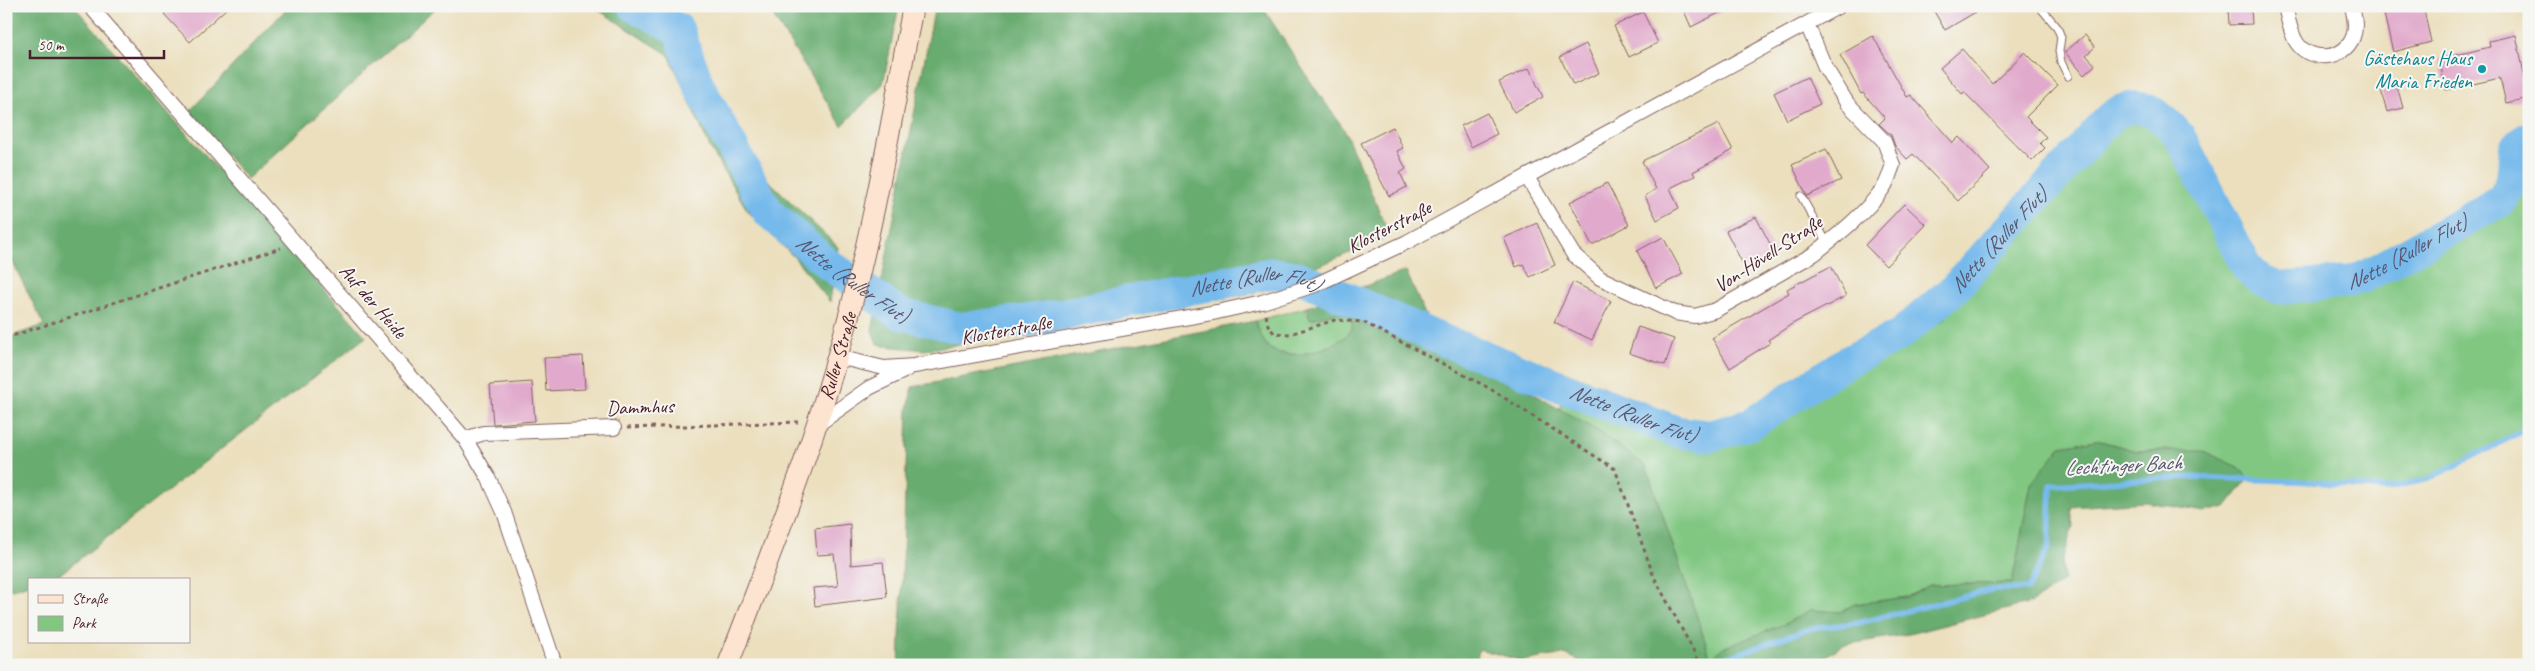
<svg xmlns="http://www.w3.org/2000/svg" width="2535" height="671" viewBox="0 0 2535 671" font-family="Caveat,sans-serif">
	<rect width="100%" height="100%" fill="#f6f6f2"/>
	<filter id="ink" filterUnits="userSpaceOnUse"><feTurbulence type="fractalNoise" baseFrequency=".02" numOctaves="2"/><feDisplacementMap in="SourceGraphic" scale="10" xChannelSelector="R" yChannelSelector="G"/><feConvolveMatrix kernelMatrix="1 2 1 2 8 2 1 2 1" color-interpolation-filters="sRGB"/></filter>
	<filter id="wash" filterUnits="userSpaceOnUse"><feTurbulence type="fractalNoise" baseFrequency=".0096" numOctaves="4" result="noise"/><feDisplacementMap in="SourceGraphic" scale="20" xChannelSelector="R" yChannelSelector="G"/><feGaussianBlur stdDeviation="1.12" result="paint"/><feColorMatrix in="noise" values="0 0 0 0 0 0 0 0 0 0 0 0 0 0 0 0 0 1.4 0 .05"/><feComposite in="paint" operator="in"/></filter>
	<g filter="url(#wash)">
		<rect width="100%" height="100%" fill="#ebdfbd"/>
		<path fill="#81c782" stroke="#667356" d="M2134,107C2155,113 2167,120 2180,137L2248,269L2262,281L2279,288L2348,282L2376,272L2440,240C2446,230 2453,227 2464,221C2508,197 2511,200 2515,148L2529,137V428L2428,479L2384,489L2248,479L2239,467L2167,450L2137,451L2096,440L2061,446L2031,484L2012,583L1930,585L1907,597L1855,604L1840,612L1810,610L1787,623L1739,642L1711,659L1646,466L1559,410L1566,388L1677,432L1710,436L1751,424L1843,364L1916,337L1944,319L2030,207L2100,128L2117,112Z
			M1308,307L1306,310L1311,319C1323,316 1347,306 1352,323C1353,327 1352,330 1349,333C1333,350 1290,362 1269,348C1263,343 1259,329 1255,321Z"/>
		<path fill="#68ac70" stroke="#59664e" d="M6,6H74L366,337L60,574L43,580H29V584L6,591V338L44,325L6,249Z
			M289,6H438L247,179L189,112Z
			M592,6H634L678,29L723,110L744,157L838,247L830,302L795,258L749,213L711,150L669,55Z
			M767,6H899L883,84L842,126Z
			M935,6H1262L1314,87L1344,129L1390,236L1254,293L925,350L884,346L877,343L872,331Z
			M1406,271L1435,337L1596,430L1646,466L1711,659L1722,648L1787,623L1810,610L1840,612L1855,604L1907,597L1930,585L2012,583L2031,484L2061,446L2096,440L2137,451H2203L2239,467L2248,479L2226,507L2205,512L2146,502L2071,507L2073,526L2062,561L2064,581L2031,603L1909,634L1843,645L1812,665H1717L1711,659L1708,665H1588L1565,654L1523,661L1479,649L1476,665H899L908,410L912,387L1255,321C1259,329 1263,343 1269,348C1290,363 1333,349 1349,333C1352,330 1353,327 1352,323C1347,306 1323,316 1311,319L1309,318L1308,307Z"/>
		<g fill="none" stroke-linecap="round" stroke-linejoin="round">
			<path stroke="#76baec" stroke-width="5.5" d="M1712,663L1811,628L1858,623L1995,589H2028L2049,546L2051,485L2189,477L2316,482L2384,489L2428,479L2529,428"/>
			<path stroke="#76baec" stroke-width="32" id="s1" d="M634,6L678,29L699,86L768,212L828,264L900,314L961,328L1037,319L1272,273L1299,277L1435,337L1677,432L1710,436L1751,424L1843,364L1901,334L1954,289L2100,128C2106,123 2111,116 2118,112C2143,99 2165,118 2180,137L2248,269L2262,281L2279,288L2348,282L2364,277L2502,200L2512,181L2515,148L2529,137"/>
		</g>
		<g id="blocks">
			<path fill="#e1aacc" d="M172,6H229L190,42L164,14Z
				M1682,6H1733L1691,27Z
				M1931,6H1986L1945,30Z
				M2228,6H2251L2252,24L2229,25Z
				M2382,6H2423L2431,42L2393,52Z
				M1643,12L1658,43L1629,57L1614,26Z
				M2085,35L2095,47L2086,55L2095,65L2084,75L2065,52Z
				M2516,35L2529,98L2506,103L2500,78L2446,90L2439,59L2490,47L2489,41Z
				M1873,36L1907,97L1911,95L1953,143L1959,137L1990,170L1958,201L1913,154L1907,159L1895,146L1891,135L1879,124L1885,118L1863,93L1861,94L1840,55Z
				M1586,44L1599,73L1573,85L1560,57Z
				M1962,49L1992,84L2025,52L2058,85L2026,117L2046,137L2040,143L2045,148L2032,161L1964,92L1962,94L1940,68Z
				M1529,68L1543,97L1514,112L1499,82Z
				M1807,77L1820,104L1787,120L1774,93Z
				M2396,82L2403,108L2387,112L2380,86Z
				M1487,113L1497,134L1471,147L1461,126Z
				M1719,124L1733,150L1693,172L1695,176L1670,188L1679,208L1657,220L1645,196L1656,189L1642,161Z
				M1393,127L1403,148L1397,151L1406,169L1400,173L1407,187L1389,196L1361,143Z
				M1826,149L1841,180L1807,196L1792,165Z
				M1607,183L1629,225L1592,245L1570,202Z
				M1904,204L1926,225L1886,266L1865,245Z
				M1756,217L1776,255L1746,270L1726,231Z
				M1537,223L1555,265L1530,277L1523,264L1516,267L1504,238Z
				M1663,237L1683,274L1656,288L1637,251Z
				M1831,266L1846,296L1792,324L1768,340L1770,343L1730,368L1712,338L1789,293L1787,289Z
				M1573,282L1611,301L1592,340L1554,322Z
				M1638,327L1674,339L1665,365L1629,353Z
				M583,356L585,389L546,391L544,358Z
				M532,382L535,421L493,424L490,385Z
				M850,524L851,565L883,562L887,597L815,606L813,588L838,586L834,554L817,555L815,528Z"/>
		</g>
	</g>
	<g filter="url(#ink)">
		<use href="#blocks" fill-opacity="0" stroke="#82625e" stroke-width="1"/>
		<g fill="none" stroke-linecap="round" stroke-linejoin="round">
			<defs>
				<path id="lane" d="M2039,6L2057,27L2061,37L2059,51L2061,62L2068,76
					M1801,196L1827,243"/>
				<path id="street" d="M90,6L465,439L488,477L504,512L555,665
					M2285,6C2288,18 2290,33 2297,43C2311,63 2344,60 2353,37C2357,27 2354,16 2352,6
					M1527,177L1573,254L1600,278L1675,313L1695,316L1716,310L1814,254C1838,235 1866,213 1884,187C1888,181 1890,172 1893,165L1884,141L1847,103L1825,67L1807,24
					M838,357L884,368L914,366L1217,312L1262,302L1315,285L1407,242L1839,6
					M817,425L869,388L906,370
					M465,439L484,433L614,428"/>
				<g id="secondary">
					<path id="s2" d="M728,665C767,563 807,463 837,358C871,243 891,124 913,6"/>
				</g>
			</defs>
			<use href="#lane" stroke="#82625e" stroke-width="9"/>
			<use href="#street" stroke="#82625e" stroke-width="16"/>
			<use href="#secondary" stroke="#82625e" stroke-width="22"/>
			<path stroke="#82625e" stroke-width="3" stroke-dasharray="4 4" stroke-linecap="butt" d="M1266,315L1268,325L1274,333L1290,334L1335,320L1363,322L1489,388L1615,469L1654,577L1701,665
				M6,338L281,248
				M627,428L798,422"/>
			<use href="#lane" stroke="#fff" stroke-width="7"/>
			<use href="#street" stroke="#fff" stroke-width="14"/>
			<use href="#secondary" stroke="#fde4d1" stroke-width="20"/>
		</g>
	</g>
	<circle fill="#0f9aa8" stroke="#f6f6f2" stroke-width="2" cx="2482" cy="69" r="5"/>
	<g text-anchor="middle" dominant-baseline="central" stroke-width="4" stroke-linejoin="round" paint-order="stroke">
		<g font-size="20" fill="#0d838f" stroke="#f6f6f2" text-anchor="end">
			<text x="2472" y="58">Gästehaus Haus<tspan x="2472" dy="23">Maria Frieden</tspan></text>
		</g>
		<g font-size="20" fill="#4a1f2b" stroke="#f6f6f2">
			<text transform="translate(1389 227) rotate(-27)">Klosterstraße</text>
			<text transform="translate(1768 254) rotate(-33)">Von-Hövell-Straße</text>
			<text transform="translate(373 301) rotate(49)">Auf der Heide</text>
			<text transform="translate(1006 330) rotate(-10)">Klosterstraße</text>
			<text stroke="none"><textPath href="#s2" startOffset="328">Ruller Straße</textPath></text>
			<text transform="translate(640 407) rotate(-2)">Dammhus</text>
		</g>
		<g font-size="21" font-style="italic" fill="#59556f" stroke="#f6f6f2">
			<text stroke="none"><textPath href="#s1" startOffset="1622">Nette (Ruller Flut)</textPath></text>
			<text stroke="none"><textPath href="#s1" startOffset="2191">Nette (Ruller Flut)</textPath></text>
			<text stroke="none"><textPath href="#s1" startOffset="362">Nette (Ruller Flut)</textPath></text>
			<text stroke="none"><textPath href="#s1" startOffset="782">Nette (Ruller Flut)</textPath></text>
			<text stroke="none"><textPath href="#s1" startOffset="1188">Nette (Ruller Flut)</textPath></text>
			<text transform="translate(2123 465) rotate(-3)">Lechtinger Bach</text>
		</g>
	</g>
	<rect width="2535" height="671" fill="none" stroke="#f6f6f2" stroke-width="25"/>
	<rect x="28" y="578" width="162" height="65" fill="#f6f6f2" stroke="#b1a0a2"/>
	<rect x="38" y="595" width="25" height="8" fill="#fde4d1" stroke="#b1a0a2"/>
	<text x="72" y="604" font-size="15" fill="#4a1f2b">Straße</text>
	<rect x="38" y="616" width="25" height="15" fill="#81c782" stroke="#b1a0a2"/>
	<text x="72" y="628" font-size="15" fill="#4a1f2b">Park</text>
	<path d="M30 50v8h134v-8" fill="none" stroke="#4a1f2b" stroke-width="2.5"/>
	<text x="38" y="50" font-size="15" fill="#4a1f2b" stroke="#f6f6f2" stroke-width="4" paint-order="stroke">50 m</text>
</svg>
